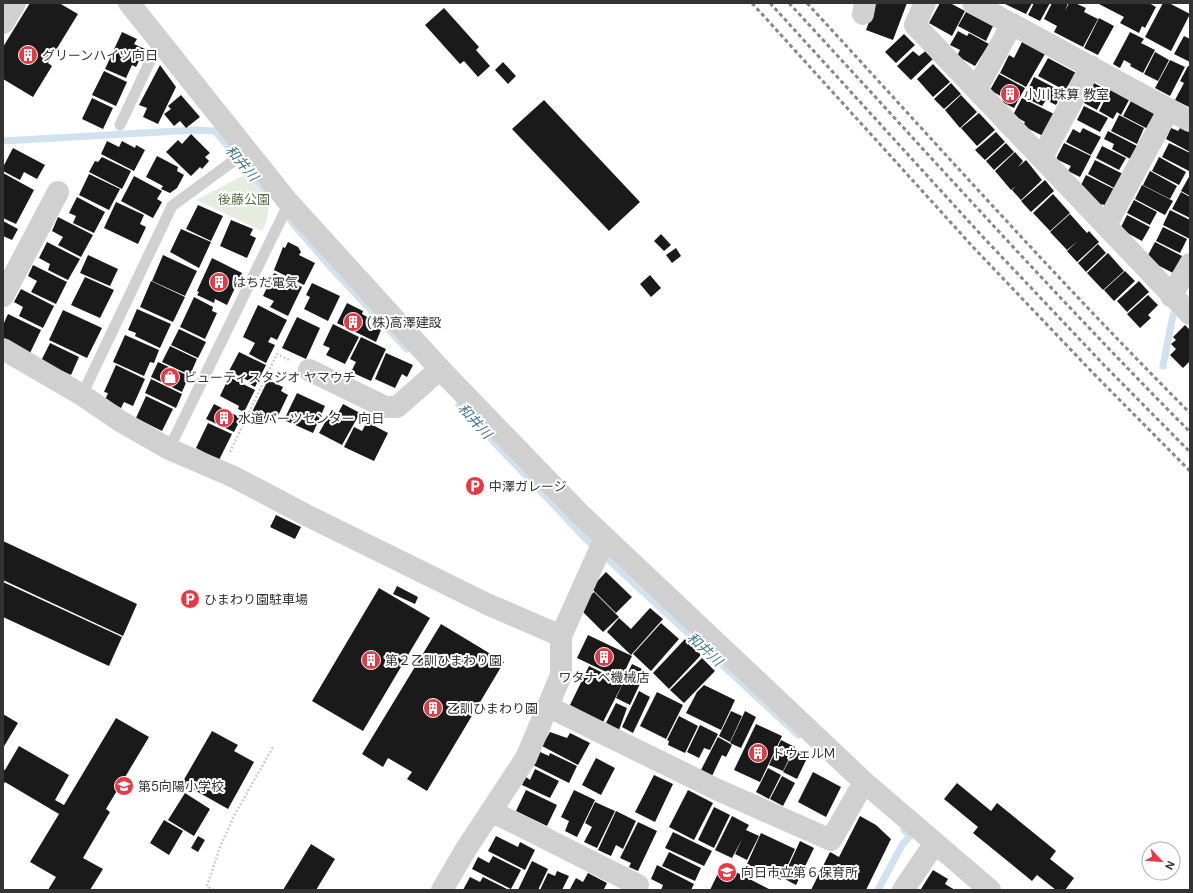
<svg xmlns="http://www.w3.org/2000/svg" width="1193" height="893" viewBox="0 0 1193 893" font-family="'DM Sans','Noto Sans JP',sans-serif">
	<rect width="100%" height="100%" fill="#fff"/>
	<path fill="#e6ecdf" d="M248,173L255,178L270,200L267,220L262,231L196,200Z"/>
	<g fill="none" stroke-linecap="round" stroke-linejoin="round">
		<path stroke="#cfe2ee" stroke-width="7" d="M3,141L195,130L215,131L266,191
			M290,220L326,262L407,349
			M1163,366L1173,315L1179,305
			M459,405L587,540L798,735
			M878,890L902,845L910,836L904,830"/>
	</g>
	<path fill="#1a1a1a" d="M30,3H59L78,14L48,63L52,66L33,97L3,79V47Z
		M876,3H907L893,40L866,30Z
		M940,3H950L965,11L952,36L929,23Z
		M1003,3H1032L1026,14Z
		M1034,3H1050L1040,21L1028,15Z
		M1052,3H1068L1065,11L1069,3H1075L1086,8L1084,12L1098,19L1083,47L1054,32L1057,26L1044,19Z
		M1097,3H1149L1156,7L1145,28L1142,26L1139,33L1120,23L1124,17Z
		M1163,3H1169L1190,14L1171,51L1145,37Z
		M444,8L479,47L476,50L490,66L478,77L464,61L460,64L425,25Z
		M966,12L993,26L986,41L958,26Z
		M1099,18L1114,26L1098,55L1084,48Z
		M958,31L967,36L969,33L989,44L975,66L957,56L960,50L950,45Z
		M122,32L137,39L134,44L145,49L136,67L132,65L126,78L105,69Z
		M1130,32L1144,39L1141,43L1155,50L1143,73L1130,66L1131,64L1124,60L1120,68L1113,64Z
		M904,34L915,45L896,63L885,52Z
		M1184,36L1190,39V62L1174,54Z
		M1022,42L1045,54L1026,87L1000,73L1009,55L1014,58Z
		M927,50L934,58L911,80L897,66L913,51L919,56Z
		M1155,52L1169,60L1158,81L1144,74Z
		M1048,58L1078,74L1068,92L1038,76Z
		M1170,60L1185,67L1170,96L1155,88Z
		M503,62L516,76L508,84L495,70Z
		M933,64L950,82L933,97L917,79Z
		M160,65L176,87L158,124L143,117L147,108L139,105Z
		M1188,66L1190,67L1189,107L1175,100L1184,83L1180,81Z
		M104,71L127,82L116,106L92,95Z
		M999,74L1025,88L1014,108L1002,102L1004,98L990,90Z
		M1034,77L1063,92L1056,105L1046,100L1042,106L1024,97Z
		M951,83L961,94L944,109L934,99Z
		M1094,83L1107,90L1097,110L1084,103Z
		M1111,88L1130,98L1121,115L1117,112L1113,119L1099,111Z
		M181,95L200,117L186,128L180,121L174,126L164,114L171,109L168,106Z
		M961,95L977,112L960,128L945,110Z
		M92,98L113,108L103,129L82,119Z
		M1022,98L1054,114L1043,136L1023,126L1025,122L1013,115Z
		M1132,99L1156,111L1148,129L1123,116Z
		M544,100L640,202L609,231L512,129Z
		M1084,106L1108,118L1100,132L1077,120Z
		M979,113L995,130L977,146L961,128Z
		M1119,115L1144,128L1137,144L1111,131Z
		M1181,127L1190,132V152L1166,139L1171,128L1178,131Z
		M1083,128L1101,137L1091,155L1066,142L1073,129L1080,133Z
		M1108,131L1141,148L1134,161L1112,149L1114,144L1104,139Z
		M996,132L1005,142L985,160L975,150Z
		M191,134L210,153L205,157L209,161L202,169L200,167L191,176L166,152L178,140L182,144Z
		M107,141L119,147L122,141L135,148L136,145L145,150L134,171L101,154Z
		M1006,143L1014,152L994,170L986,161Z
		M1064,143L1091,156L1080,177L1068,171L1071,166L1056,159Z
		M1169,143L1190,153L1189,171L1162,157Z
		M1102,146L1126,158L1119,170L1096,158Z
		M13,148L45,165L37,179L24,172L20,180L3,171V167Z
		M1015,152L1023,161L1018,167L1026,160L1042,180L1021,200L1012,190L1016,186L1011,190L995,171Z
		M157,156L178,167L177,171L184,175L177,188L170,193L161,189L163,186L146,177Z
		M102,157L131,171L122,189L89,172L95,161L98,162Z
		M1159,157L1186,172L1179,185L1152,171Z
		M1095,160L1125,175L1118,190L1088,174Z
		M1150,171L1177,186L1170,199L1143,185Z
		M3,173L34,190L16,224L3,218Z
		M89,174L120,189L109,210L79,195Z
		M1086,175L1116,190L1107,207L1102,204L1100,207L1079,189Z
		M1190,175V196L1181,191Z
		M134,176L162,191L157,199L162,202L153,218L121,201Z
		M1045,180L1054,191L1031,212L1021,201Z
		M1142,185L1173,201L1165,215L1135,199Z
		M1181,192L1190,197V218L1172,209Z
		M1053,194L1070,213L1050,231L1033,213Z
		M77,197L105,212L94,233L73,223L76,216L69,213Z
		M1134,200L1157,212L1150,225L1127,213Z
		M116,202L144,215L140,224L146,227L138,244L104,228Z
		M198,205L223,216L211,241L186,229Z
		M1170,210L1190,220V239L1163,225Z
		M1070,214L1087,233L1089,231L1099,242L1077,262L1067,251L1078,241L1067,250L1050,232Z
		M1127,215L1150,227L1142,241L1120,229Z
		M58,217L93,235L81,257L58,245L63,237L52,231Z
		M231,220L253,229L250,235L256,238L247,258L220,246Z
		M3,221L18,229L12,240L3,236Z
		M1163,227L1187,239L1180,253L1156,241Z
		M181,229L211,242L199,268L170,252Z
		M661,234L671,245L664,251L654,241Z
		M47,242L80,259L68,280L48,270L50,264L39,258Z
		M288,242L298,247L301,252L299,255L315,263L304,285L274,270L283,247L285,248Z
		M1155,242L1182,256L1173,273L1146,259Z
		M1098,244L1106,253L1086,272L1078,263Z
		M676,248L681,256L672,263L666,255Z
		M1108,253L1124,271L1103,290L1087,273Z
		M88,255L118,269L110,286L80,273Z
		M163,255L197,271L185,296L152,281Z
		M212,258L242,273L227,305L215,299L214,303L197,295L199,292L197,291Z
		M33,265L67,282L56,304L31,292L37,281L28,276Z
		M1125,271L1135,281L1114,301L1104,290Z
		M274,273L302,287L288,316L270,307L274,301L263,296Z
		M650,275L661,288L651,297L640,284Z
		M85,277L114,290L100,318L71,305Z
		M151,281L185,297L173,322L140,307Z
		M1139,281L1149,292L1127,312L1117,301Z
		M312,283L340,296L328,321L304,309L310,297L306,295Z
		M21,289L54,306L43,328L19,316L23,307L14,302Z
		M1148,295L1158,305L1148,315L1151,318L1140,328L1127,314Z
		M194,297L213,307L212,311L217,313L205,339L180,327Z
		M347,303L363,311L362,314L369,318L368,322L381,330L376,342L337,323Z
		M258,305L287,320L277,340L271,337L268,342L275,345L266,363L249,354L255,343L243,337Z
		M137,309L171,324L160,348L135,336L136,333L128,330Z
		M63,310L102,328L87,358L49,340Z
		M8,314L41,330L30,353L3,339V325Z
		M297,317L320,328L306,359L282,348Z
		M333,324L359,337L345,364L326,355L330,348L323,345Z
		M1185,325L1190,330V361L1183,368L1170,355L1176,349L1171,344L1176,340L1173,337Z
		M179,329L206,342L198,358L171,345Z
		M125,335L159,350L154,363L150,362L144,376L113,362Z
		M361,337L386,349L371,381L351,372L356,362L350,359Z
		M50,343L79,357L71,375L41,361Z
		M170,346L197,359L190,375L162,362Z
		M239,352L266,365L255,387L248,383L249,381L229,371Z
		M386,353L413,365L407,377L402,374L395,388L375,379Z
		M158,362L189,376L182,392L151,377Z
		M116,365L145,379L133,406L124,402L121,408L105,400L108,393L104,392Z
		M229,377L255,390L244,412L238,409L239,406L220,396Z
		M151,379L182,394L176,408L145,393Z
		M268,380L283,387L281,391L288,395L275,422L265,418L264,420L251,414Z
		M297,393L325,406L313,433L284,420Z
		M146,396L173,409L162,431L136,418Z
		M214,404L241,418L234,432L206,419Z
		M343,404L360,413L342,445L319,433L332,410L338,413Z
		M367,422L388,433L374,461L344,447L354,427L362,431Z
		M208,423L232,434L219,460L196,448Z
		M276,515L301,527L295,539L270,527Z
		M3,541L137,604L123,636L3,580Z
		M606,572L632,597L616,613L591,588Z
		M3,582L122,637L109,666L3,617Z
		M397,586L418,597L415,604L393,594Z
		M379,588L430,618L363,731L312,701Z
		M594,592L619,617L603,632L578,607Z
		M650,608L663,619L631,655L607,632L619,618L631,629Z
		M661,623L679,639L651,671L633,654Z
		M441,624L504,662L427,791L407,779L412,772L388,758L383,767L362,754Z
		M588,635L632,656L621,679L577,658Z
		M685,639L701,655L669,689L653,673Z
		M702,658L715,671L684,703L670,690Z
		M632,664L646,671L630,705L616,698Z
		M589,666L623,683L603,722L570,705Z
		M704,685L735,700L721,730L686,713L697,692Z
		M639,691L650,697L633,733L622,727Z
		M657,692L683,705L666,739L640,726Z
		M616,703L627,708L619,730L606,723Z
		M731,711L742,716L730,742L719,736Z
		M745,711L756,717L741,748L730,743Z
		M3,714L18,723L3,748Z
		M679,716L698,726L685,753L668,745L669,741L667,740Z
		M116,718L149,737L106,809L110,812L83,858L103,869L90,890H48L56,877L30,862L59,814L5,782L3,785V769L5,770L19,746L69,775L55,800L64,805Z
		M756,724L782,736L760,782L734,770Z
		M700,725L718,734L710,750L704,748L699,758L687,752Z
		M212,731L238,745L234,751L254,762L228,809L182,783Z
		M550,732L567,738L570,733L590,743L578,765L542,746Z
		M718,737L732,745L726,757L722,755L712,776L701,770Z
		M781,740L795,747L783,771L769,765Z
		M795,749L808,756L797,779L783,772Z
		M538,751L549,756L550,753L577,766L569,783L531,764Z
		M596,758L615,768L601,795L582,785Z
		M768,768L781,775L769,799L756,792Z
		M535,769L559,781L550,798L522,785L526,777L530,780Z
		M813,772L841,787L826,817L798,802Z
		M654,775L673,784L655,822L635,812Z
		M782,776L795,783L783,806L770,799Z
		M957,783L991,811L997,803L1056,851L1050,859L1074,878L1065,890H1056L1037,875L1032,881L973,833L978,827L944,799Z
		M526,790L557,805L547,826L516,811Z
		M574,790L595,800L577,837L565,831L569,821L561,817Z
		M688,790L713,803L694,840L669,827Z
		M185,793L210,809L194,836L168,820Z
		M595,802L615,811L597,848L584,842L592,827L585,823Z
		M714,807L730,815L714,848L698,840Z
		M616,811L636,821L623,849L616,845L611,856L598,850Z
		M732,816L749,825L746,830L759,836L747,860L735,854L742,839L732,858L715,850Z
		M860,816L876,825L891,839L866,890H811L830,852L839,857Z
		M164,820L183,831L169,855L150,843Z
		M638,822L657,831L638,871L629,867L631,863L620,858Z
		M673,832L712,851L704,866L665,848Z
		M761,833L795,849L781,880L747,864Z
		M198,836L205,840L198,852L191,848Z
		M496,836L518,847L520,842L535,850L525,870L488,851Z
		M800,841L814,848L796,885L783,878Z
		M311,844L335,859L316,890H283Z
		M669,852L701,868L695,881L662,866Z
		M493,856L521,870L511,889L472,869L478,857L489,863Z
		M532,861L548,869L538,890H518Z
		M657,865L694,884L691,890H661L663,885L651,879Z
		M722,865L771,890H710Z
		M933,870L948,879L945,884L955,890L921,889Z
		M557,871L569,876L562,890H540L548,873L555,876Z
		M588,873L607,883L604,889L606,890L570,889L576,878L583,882Z
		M470,877L480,882L483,877L509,890H463Z"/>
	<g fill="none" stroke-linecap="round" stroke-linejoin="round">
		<path stroke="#cdcdcd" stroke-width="2.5" stroke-dasharray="2 2" stroke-linecap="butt" d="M230,452L277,354L289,360
			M214,890L207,886L220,847L235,814L273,747"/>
		<path stroke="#d0d0d0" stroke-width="11" d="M120,125L159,42
			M82,395L172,206L247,151
			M169,449L289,203"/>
		<path stroke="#d0d0d0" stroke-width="22" d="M129,3L289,203L440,369L579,513L864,782L990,890
			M925,3L915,25L1190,314
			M973,3L1190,121
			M863,14L865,3
			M3,23L15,3
			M977,88L1012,24
			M1042,157L1091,66
			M1106,225L1169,109
			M3,296L58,192
			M1171,296L1190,264
			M3,349L82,395L120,421L169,449L234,477L306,515L487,604L561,636
			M309,370L385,407H397L440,369
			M549,707L718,790L831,840L864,782
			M491,811L638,885L635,890
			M442,890L466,849L526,758L561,675V636L605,538
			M903,890L935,843"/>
		<path stroke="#888" stroke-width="3" stroke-dasharray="4 3" stroke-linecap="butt" d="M752,3L973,247L1094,374L1190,471
			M770,3L983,237L1104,365L1190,452
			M789,3C922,147 1052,293 1190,432
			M807,3C934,141 1058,281 1190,413"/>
	</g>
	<defs>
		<symbol id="building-disc" viewBox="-11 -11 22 22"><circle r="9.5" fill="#e63946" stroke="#fff"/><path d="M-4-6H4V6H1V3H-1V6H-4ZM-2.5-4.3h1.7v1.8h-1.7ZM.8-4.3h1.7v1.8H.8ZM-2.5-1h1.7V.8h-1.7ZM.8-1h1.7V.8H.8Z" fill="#fff"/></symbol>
		<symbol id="shop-disc" viewBox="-11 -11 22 22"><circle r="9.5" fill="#e63946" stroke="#fff"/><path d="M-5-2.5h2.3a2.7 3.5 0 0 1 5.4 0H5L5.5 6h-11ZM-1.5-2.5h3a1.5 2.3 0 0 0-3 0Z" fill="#fff"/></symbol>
		<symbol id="parking-disc" viewBox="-11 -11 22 22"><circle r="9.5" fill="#e63946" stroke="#fff"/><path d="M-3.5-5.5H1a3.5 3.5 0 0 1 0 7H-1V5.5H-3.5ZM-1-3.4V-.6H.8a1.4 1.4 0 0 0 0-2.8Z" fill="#fff"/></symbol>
		<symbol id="school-disc" viewBox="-11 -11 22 22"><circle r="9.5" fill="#e63946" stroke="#fff"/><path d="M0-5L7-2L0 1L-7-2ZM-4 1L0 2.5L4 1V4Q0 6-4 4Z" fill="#fff"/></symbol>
	</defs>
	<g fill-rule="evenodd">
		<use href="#building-disc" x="17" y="44" width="22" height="22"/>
		<use href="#building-disc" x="999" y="83" width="22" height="22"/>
		<use href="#building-disc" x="208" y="271" width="22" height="22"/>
		<use href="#building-disc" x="342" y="311" width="22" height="22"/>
		<use href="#shop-disc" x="159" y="366" width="22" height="22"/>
		<use href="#building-disc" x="213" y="407" width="22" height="22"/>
		<use href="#parking-disc" x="464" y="475" width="22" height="22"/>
		<use href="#parking-disc" x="179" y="588" width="22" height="22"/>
		<use href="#building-disc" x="593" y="646" width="22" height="22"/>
		<use href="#building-disc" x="360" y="649" width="22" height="22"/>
		<use href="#building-disc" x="422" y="697" width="22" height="22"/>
		<use href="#building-disc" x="747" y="742" width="22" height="22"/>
		<use href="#school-disc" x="113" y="775" width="22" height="22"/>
		<use href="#school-disc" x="716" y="861" width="22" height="22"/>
	</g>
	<g text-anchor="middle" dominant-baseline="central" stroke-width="4" stroke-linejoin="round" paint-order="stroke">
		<g font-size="13" fill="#333" stroke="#fff" text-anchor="start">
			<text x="42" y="55">グリーンハイツ向日</text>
			<text x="1024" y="94">小川 珠算 教室</text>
			<text x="233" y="282">はちだ電気</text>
			<text x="367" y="322">(株)高澤建設</text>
			<text x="184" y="377">ビューティスタジオ ヤマウチ</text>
			<text x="238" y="418">水道パーツセンター 向日</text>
			<text x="489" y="486">中澤ガレージ</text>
			<text x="204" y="599">ひまわり園駐車場</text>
			<text x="385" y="660">第２乙訓ひまわり園</text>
			<text x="604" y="677" text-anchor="middle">ワタナベ機械店</text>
			<text x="447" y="708">乙訓ひまわり園</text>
			<text x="772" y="753">ドウェルM</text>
			<text x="138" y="786">第5向陽小学校</text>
			<text x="741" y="872">向日市立第６保育所</text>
		</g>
		<g font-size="13" fill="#56703f" stroke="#fff">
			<text x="244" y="199">後藤公園</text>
		</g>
		<g font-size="14" font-style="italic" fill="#3f7597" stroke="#fff">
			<text transform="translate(242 163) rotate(50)">和井川</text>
			<text transform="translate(475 421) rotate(47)">和井川</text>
			<text transform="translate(705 649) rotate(42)">和井川</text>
		</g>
	</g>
	<rect width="1193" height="893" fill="none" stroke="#333333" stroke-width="8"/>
	<g transform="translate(1161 861) rotate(116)"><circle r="19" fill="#ffffff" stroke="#adadad"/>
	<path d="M0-3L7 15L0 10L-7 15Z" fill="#e63946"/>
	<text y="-6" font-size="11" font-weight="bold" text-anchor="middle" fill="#333333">N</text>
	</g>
</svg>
